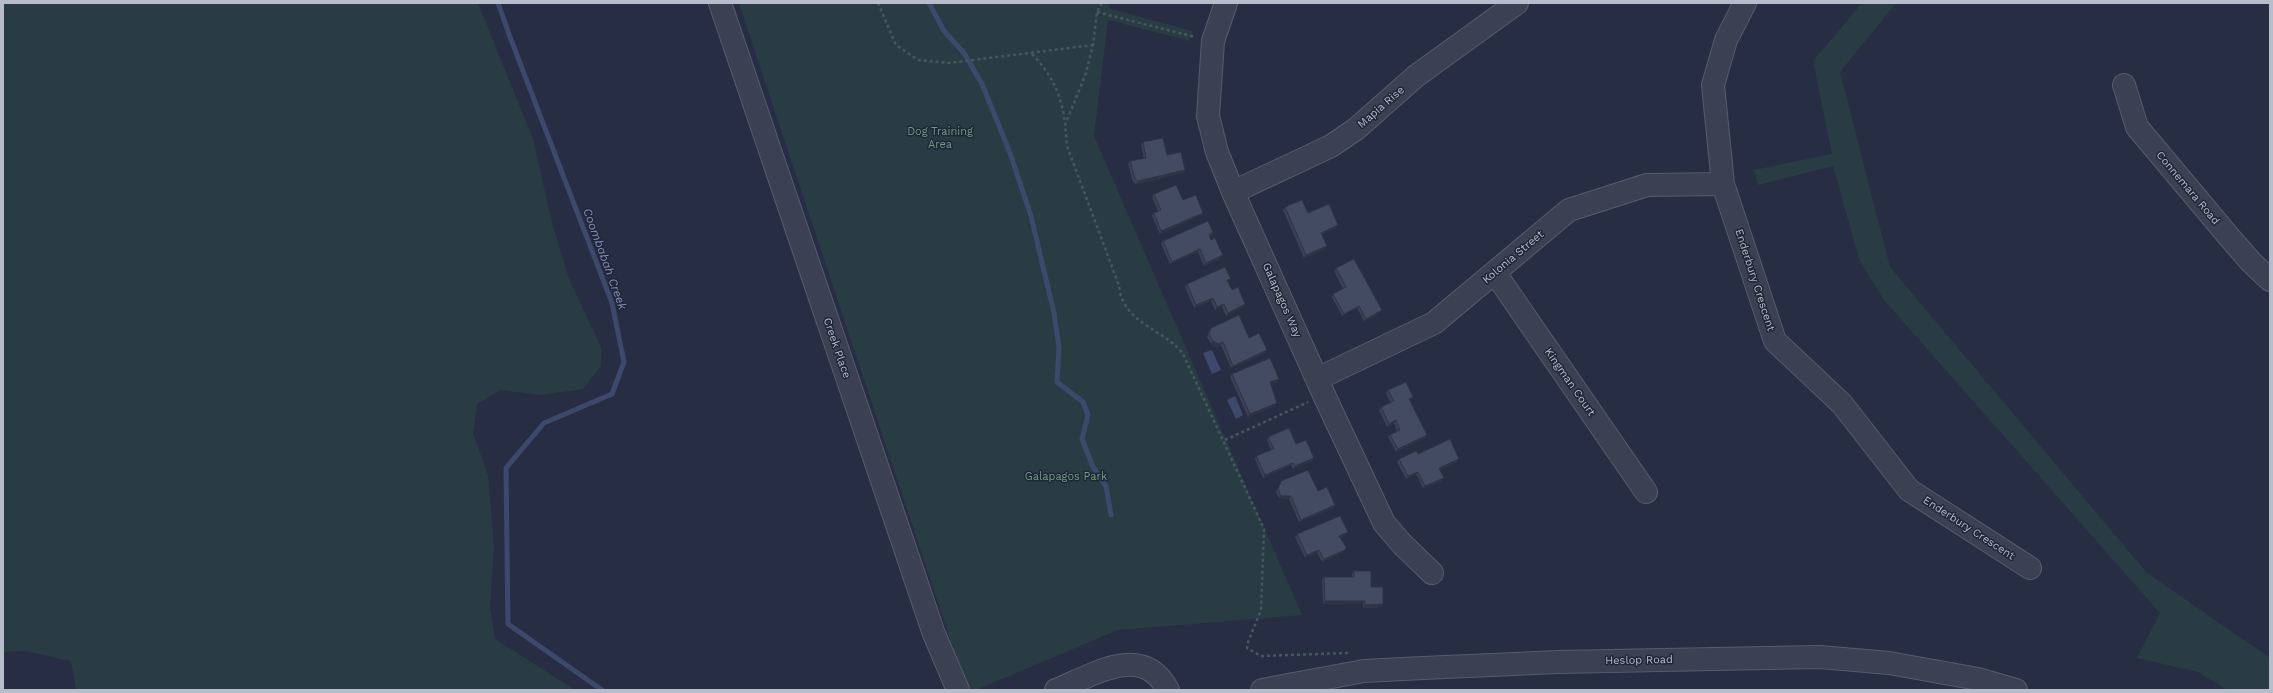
<svg xmlns="http://www.w3.org/2000/svg" width="2273" height="693" viewBox="0 0 2273 693" font-family="'Work Sans',sans-serif">
	<rect width="100%" height="100%" fill="#272e43"/>
	<path fill="#293c44" d="M3,3H478L533,139L552,223L569,279L601,347V366L583,389L540,395L500,390L477,404L473,433L488,475L494,547L490,608L495,639L575,690H76L71,661L25,651L3,652Z
		M739,3H1111L1108,8L1192,31L1190,41L1108,20L1094,136L1302,615L1118,630L976,690H967Z
		M1862,3H1896L1840,72L1890,267L2147,573L2270,658V690H2227L2198,672L2137,658L2160,613L1884,300L1859,259L1833,166L1758,185L1754,170L1832,154L1813,61Z"/>
	<path fill="#3d496c" d="M1212,350L1221,370L1212,374L1203,353Z
		M1235,396L1243,415L1236,419L1227,400Z"/>
	<g fill="none" stroke-linecap="round" stroke-linejoin="round">
		<path stroke="#3d496c" stroke-width="5" d="M498,3L510,37L612,303L624,362L612,394L544,423L506,468L508,624L602,690
			M929,3L944,31L964,53L982,84L1010,153L1031,216L1054,313L1059,347L1057,382L1083,402L1088,415L1082,439L1093,467L1106,486L1111,515"/>
		<defs>
			<path id="minor" d="M720,3L934,634L958,690
				M1226,3L1213,41L1208,116L1217,152L1233,192L1324,395L1384,523L1402,544L1432,573
				M1745,3L1726,40L1713,85L1723,184L1775,341L1842,404L1909,490L2030,568
				M2124,85L2137,127L2230,238L2251,262L2270,280
				M1233,192L1331,146L1356,129L1416,76L1517,3
				M1495,273L1646,492
				M1317,379L1434,323L1569,210L1647,185L1723,184
				M1056,690C1092,676 1142,641 1168,690
				M1262,690L1364,671L1423,668L1558,662L1820,657L1889,663L1978,679L2016,690"/>
		</defs>
		<use href="#minor" stroke="#565c6d" stroke-width="24"/>
		<path stroke="#44585e" stroke-width="2.5" stroke-dasharray="3 3" stroke-linecap="butt" d="M878,3L896,45L918,60L949,63L1093,45
			M1102,3L1097,12L1093,45L1085,76L1065,125L1067,146L1118,283C1120,289 1120,296 1123,301C1135,326 1168,333 1183,354L1264,529L1261,610L1248,642L1247,648L1261,656L1348,653
			M1097,12L1195,37
			M1032,54C1051,73 1062,96 1065,123
			M1225,440L1308,402"/>
		<use href="#minor" stroke="#3b4153" stroke-width="22"/>
	</g>
	<path fill="#3a4055" d="M1143,142L1167,155L1185,170L1183,173L1136,184L1133,182L1128,164L1130,161L1144,159L1141,144Z
		M1154,194L1183,200L1203,213L1201,215L1160,234L1152,216L1154,213L1158,211L1152,197Z
		M1285,207L1308,213L1336,228L1321,235L1325,249L1304,258L1283,210Z
		M1213,232L1211,235H1209L1211,240L1223,255L1221,258L1204,266L1198,252L1170,264L1161,244L1163,241Z
		M1336,268L1382,310L1380,313L1364,321L1357,308L1342,316L1332,297L1333,294L1343,289L1334,271Z
		M1228,282L1232,290L1243,307L1226,316L1222,307L1215,310L1211,301L1194,308L1185,287L1187,284L1229,282Z
		M1211,328L1249,338L1267,350L1265,353L1231,368L1221,345L1217,347L1211,344L1207,337L1209,331Z
		M1232,374L1279,379L1277,382L1271,384L1277,403L1275,406L1248,417L1230,377Z
		M1388,390L1411,400H1410L1427,435L1425,438L1396,452L1388,437L1390,435L1397,431L1394,423L1387,427L1379,410L1381,407L1391,403L1386,393Z
		M1268,437L1296,444L1314,458L1312,461L1293,469L1291,465L1263,478L1255,459L1256,456L1271,450L1267,440Z
		M1399,459L1457,462L1440,469L1442,481L1423,488L1416,474L1406,479L1397,462Z
		M1281,481L1318,491L1335,505L1333,508L1299,522L1289,499L1279,498L1276,492Z
		M1297,534L1346,535L1340,537L1343,552L1322,562L1317,553L1305,558L1295,537Z
		M1354,571L1371,587L1381,607L1363,608V603L1323,604L1322,580L1324,577H1352V574Z"/>
	<path fill="#2f3445" d="M1185,170L1183,173L1136,184L1138,181Z
		M1203,213L1201,215L1160,234L1161,231Z
		M1338,225L1336,228L1319,236L1321,233Z
		M1327,246L1325,249L1304,258L1306,255Z
		M1200,249L1198,252L1170,264L1172,262Z
		M1223,255L1221,258L1204,266L1206,263Z
		M1213,298L1211,301L1194,308L1196,305Z
		M1224,304L1222,307L1215,310L1217,307Z
		M1245,304L1243,307L1226,316L1228,313Z
		M1359,306L1357,308L1342,316L1344,314Z
		M1382,310L1380,313L1364,321L1366,319Z
		M1213,341L1223,342L1221,345L1217,347L1211,344Z
		M1267,350L1265,353L1231,368L1233,366Z
		M1279,379L1277,382L1268,385L1270,382Z
		M1277,403L1275,406L1248,417L1250,414Z
		M1396,420L1394,423L1387,427L1389,424Z
		M1427,435L1425,438L1396,452L1398,449Z
		M1314,458L1312,461L1293,469L1295,466Z
		M1459,459L1457,462L1438,471L1439,468Z
		M1293,463L1291,465L1263,478L1265,475Z
		M1418,472L1416,474L1406,479L1408,476Z
		M1444,478L1442,481L1423,488L1425,486Z
		M1281,496H1291L1289,499L1279,498Z
		M1335,505L1333,508L1299,522L1301,520Z
		M1348,532L1346,535L1337,539L1339,536Z
		M1319,550L1317,553L1305,558L1307,555Z
		M1345,550L1343,552L1322,562L1324,559Z
		M1325,601H1365L1363,603L1323,604Z
		M1383,604L1381,607L1363,608L1365,605Z"/>
	<path fill="#434b63" stroke="#2f3445" d="M1163,138L1167,155L1181,152L1185,170L1138,181L1135,179L1130,161L1146,158L1143,142Z
		M1176,185L1183,200L1196,195L1203,213L1161,231L1154,213L1161,210L1154,194Z
		M1302,200L1308,213L1329,204L1338,225L1321,233L1327,246L1306,255L1285,207Z
		M1208,221L1213,232L1209,234L1211,240L1215,238L1223,255L1206,263L1200,249L1172,262L1163,241Z
		M1354,259L1382,310L1366,319L1359,306L1344,314L1333,294L1346,287L1336,268Z
		M1225,267L1231,279L1227,280L1232,290L1238,287L1245,304L1228,313L1224,304L1217,307L1213,298L1196,305L1187,284Z
		M1239,315L1249,338L1259,333L1267,350L1233,366L1223,342L1219,344L1213,341L1209,334L1211,328Z
		M1270,358L1279,379L1270,382L1277,403L1250,414L1232,374Z
		M1406,382L1413,397L1409,399L1427,435L1398,449L1390,435L1400,430L1396,420L1389,424L1381,407L1394,401L1388,390Z
		M1289,428L1296,444L1306,440L1314,458L1295,466L1293,463L1265,475L1256,456L1274,449L1268,437Z
		M1450,439L1459,459L1439,468L1444,478L1425,486L1418,472L1408,476L1399,459L1416,451L1418,454Z
		M1308,470L1318,491L1327,487L1335,505L1301,520L1291,496H1281L1278,489L1281,481Z
		M1340,516L1348,532L1339,536L1346,547L1345,550L1324,559L1319,550L1307,555L1297,534Z
		M1354,571H1371V587H1383V604L1365,605V601H1325L1324,577H1354Z"/>
	<g text-anchor="middle" dominant-baseline="central" stroke-width="3" stroke-linejoin="round" paint-order="stroke">
		<g font-size="11" fill="#b8bdcc" stroke="#202638">
			<text transform="translate(1381 107) rotate(-41)">Mapia Rise</text>
			<text transform="translate(2188 188) rotate(50)">Connemara Road</text>
			<text transform="translate(1513 257) rotate(-40)">Kolonia Street</text>
			<text transform="translate(1755 280) rotate(72)">Enderbury Crescent</text>
			<text transform="translate(1282 300) rotate(66)">Galapagos Way</text>
			<text transform="translate(837 348) rotate(71)">Creek Place</text>
			<text transform="translate(1570 382) rotate(55)">Kingman Court</text>
			<text transform="translate(1969 528) rotate(33)">Enderbury Crescent</text>
			<text transform="translate(1639 660) rotate(-1)">Heslop Road</text>
		</g>
		<g font-size="11" fill="#6f9d81" stroke="#202638">
			<text x="940" y="131">Dog Training<tspan x="940" dy="13">Area</tspan></text>
			<text x="1066" y="476">Galapagos Park</text>
		</g>
		<g font-size="12" font-style="italic" fill="#808eb3" stroke="#202638">
			<text transform="translate(605 259) rotate(70)">Coombabah Creek</text>
		</g>
	</g>
	<rect width="2273" height="693" fill="none" stroke="#b8bdcc" stroke-width="8"/>
</svg>
